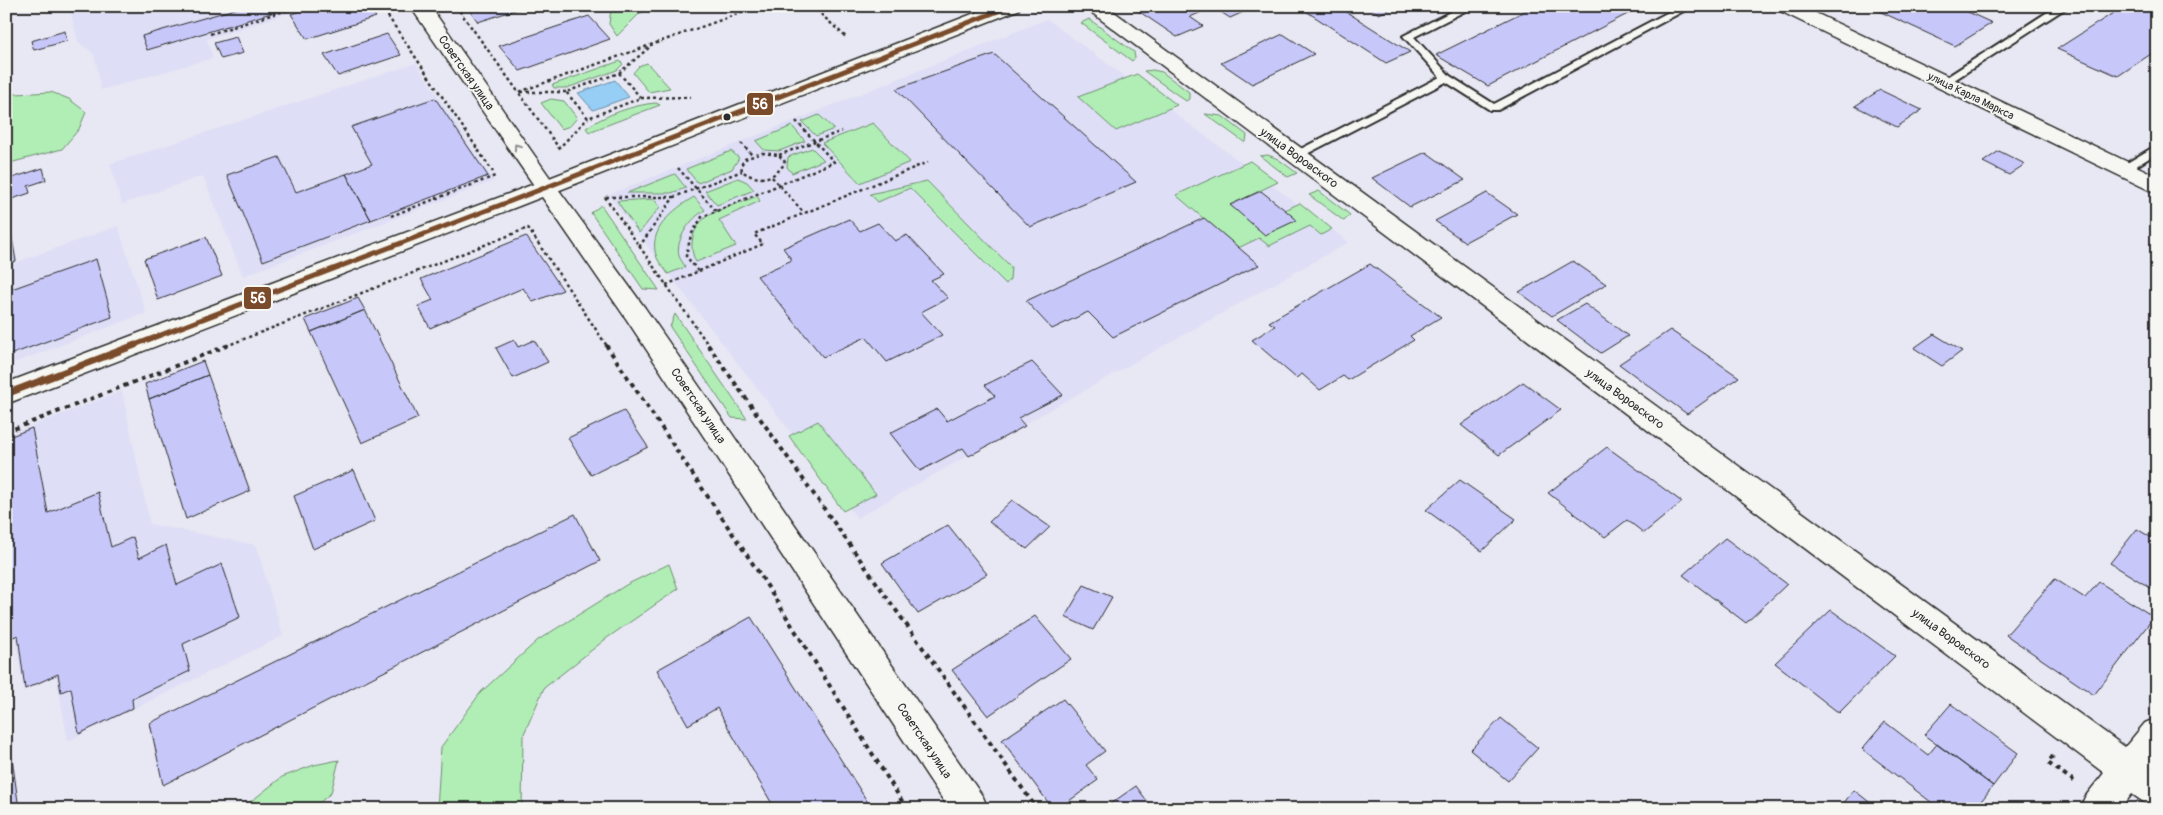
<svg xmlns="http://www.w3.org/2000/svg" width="2163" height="815" viewBox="0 0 2163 815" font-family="Pangolin,sans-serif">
	<rect width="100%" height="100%" fill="#e8e8f4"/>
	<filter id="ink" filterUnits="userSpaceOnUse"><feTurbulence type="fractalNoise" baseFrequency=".02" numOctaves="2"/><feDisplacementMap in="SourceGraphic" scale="10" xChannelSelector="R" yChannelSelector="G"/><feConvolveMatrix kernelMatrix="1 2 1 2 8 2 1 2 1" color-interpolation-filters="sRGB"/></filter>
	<g filter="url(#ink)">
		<path fill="#dedef6" d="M69,6H312L207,39L213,58L101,90L97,66L93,53L78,42Z
			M1047,19L1349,242L857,518L608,195Z
			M416,63L494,181L243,276L203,176L122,204L110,164Z
			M118,226L146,313L6,366V266Z
			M122,391L150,524L256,545L283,636L68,741L56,676L24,691L15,638L6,641V436Z"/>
		<path fill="#b0eeb5" stroke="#6e8c70" d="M617,6H661L640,13L617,36L609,24L611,9Z
			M1089,19L1134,52L1135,58L1132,61L1081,23Z
			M620,61L623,64L617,70L567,88H554L552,85Z
			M647,63L670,88L649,92L633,73L639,66Z
			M1153,70L1162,72L1189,92V99L1186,101L1144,71Z
			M1137,74L1177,105L1116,131L1078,97Z
			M51,92L69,99L86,112L79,129L62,149L6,164V96L16,94Z
			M551,99L564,101L577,118L570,126L561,129L541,103Z
			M656,103L660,105L589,132L586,128C602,116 636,104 656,103Z
			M1205,114L1222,116L1247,135L1246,141L1244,142Z
			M819,115L834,129L816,136L802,122Z
			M873,123L910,162L860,183L822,143Z
			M792,126L805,141L779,151L764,150L756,141Z
			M812,148L824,160L792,173L787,167L788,157Z
			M731,151L739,158L732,169L698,183L686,169Z
			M1268,155L1278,159L1297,173L1288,177L1260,156Z
			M1250,161L1278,182L1230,205L1296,220L1285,210L1300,203L1332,229L1321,235L1310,226L1269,246L1259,238L1238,248L1176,195Z
			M675,174L686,188L671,193H627Z
			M738,178L747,182L754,190L717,205L705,191Z
			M927,181L1011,267L1010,279L1006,284L910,188L878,202L870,194Z
			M1319,191L1350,215L1344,221L1309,195Z
			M757,196L760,201L719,220L736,246L696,262C688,247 692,228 706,217C718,209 743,202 757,196Z
			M694,197L705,210C691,218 675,239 679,256C680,259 684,264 685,267L668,274C665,269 659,263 657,258C646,230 674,209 694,197Z
			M654,199L660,207L639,233L617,201Z
			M601,205L659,290L643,289L591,213Z
			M675,314L747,419L732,418L670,327Z
			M818,421L876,494L843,511L789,436Z
			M669,564L678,589L607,638L544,688L523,736L522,809H437L441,747L481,692L538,640L626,585Z
			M339,760L331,793L312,809H248L249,803L282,777L314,765Z"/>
		<path fill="#96cef5" stroke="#6b8da4" d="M615,80L629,97L593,110L578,93Z"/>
		<path fill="#c7c7fa" stroke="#2b2b2b" d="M245,6H277L276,7L278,11L147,50L142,36Z
			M317,6H368L376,17L307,39L291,14Z
			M467,6H527L478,22Z
			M1131,6H1257L1230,18L1213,7L1190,17L1203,26L1177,37Z
			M1298,6H1337L1410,52L1386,63Z
			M1365,6H1398L1379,14Z
			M1535,6H1643L1488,86L1436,55Z
			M1868,6H1955L1992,23L1955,46Z
			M2124,6H2157V50L2118,76L2057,49Z
			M589,16L610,39L520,71L499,46Z
			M65,31L67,41L34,50L31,41Z
			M387,34L401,55L338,76L324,55Z
			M1283,34L1314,54L1252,84L1221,63Z
			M236,37L243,53L221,59L214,43Z
			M994,54L1136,182L1030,227L896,89Z
			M1880,90L1922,110L1897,127L1855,106Z
			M435,98L488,176L371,220L346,174L372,164L351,127Z
			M1999,151L2025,164L2009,175L1983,162Z
			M1426,152L1465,180L1410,207L1372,178Z
			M279,157L296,192L346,174L371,220L263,261L227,175Z
			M43,168L46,180L28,186L30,193L6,201V180Z
			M1261,191L1285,210L1297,220L1265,235L1230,205Z
			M1487,193L1517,214L1465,242L1435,221Z
			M1204,218L1259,265L1113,337L1088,312L1052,329L1026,301Z
			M849,219L860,231L878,223L895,241L907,235L944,274L931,280L948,298L921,312L942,335L887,362L866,337L823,357L757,276L792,260L783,248Z
			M11,232L16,261L6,264V233Z
			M526,236L563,290L533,302L523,288L430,328L418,306L433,300L421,279Z
			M206,237L222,276L158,300L144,259Z
			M96,259L112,317L7,356L6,291Z
			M1573,261L1606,284L1552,316L1519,292Z
			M1370,264L1441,317L1410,336L1414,340L1348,380L1343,376L1320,390L1302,374L1296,378L1252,340L1275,326L1269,322Z
			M358,298L365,310L311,332L305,319Z
			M1585,304L1628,336L1601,353L1557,320Z
			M365,310L418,418L362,443L311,332Z
			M1670,330L1739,377L1687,414L1619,364Z
			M1934,334L1962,351L1942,366L1914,348Z
			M514,340L518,347L534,340L548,362L513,378L496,348Z
			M203,361L208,375L149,399L145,384Z
			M1032,362L1063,395L1018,418L1025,426L969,456L963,448L920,471L890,433L937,409L947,421L995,396L985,385Z
			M208,375L250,491L186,519L149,399Z
			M1523,382L1561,410L1499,455L1461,425Z
			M624,411L648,447L591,475L568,438Z
			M32,428L48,513L98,492L111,547L133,537L139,558L166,545L177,585L222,564L240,617L183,644L190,671L132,699L133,708L79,734L71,688L61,692L58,674L25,689L18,635L6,640V438Z
			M1607,447L1682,502L1644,533L1627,520L1605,537L1548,493Z
			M354,470L375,521L313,549L294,496Z
			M1460,480L1516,519L1482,551L1426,510Z
			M1012,500L1050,527L1027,549L989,522Z
			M575,514L600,561L163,785L150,723Z
			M948,525L987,574L918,614L882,563Z
			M2137,529L2157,541V592L2110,563Z
			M1725,538L1787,584L1746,623L1683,575Z
			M2055,579L2085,598L2099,582L2154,617L2094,695L2006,635Z
			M1084,585L1112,597L1093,630L1065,617Z
			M1831,610L1895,656L1839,713L1775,663Z
			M1035,616L1071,659L988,716L952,670Z
			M751,617L872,809H775L717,708L688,725L657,670Z
			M1063,699L1105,751L1086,765L1098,780L1058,809H1053L1002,740Z
			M1951,704L2018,753L1993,786L1924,735Z
			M1501,718L1538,748L1508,781L1470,750Z
			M1885,722L1928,755L1937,744L1993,786L1975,809H1940L1862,749Z
			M8,729L19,809H6V730Z
			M1136,786L1153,809H1103Z
			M1854,790L1878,809H1839Z"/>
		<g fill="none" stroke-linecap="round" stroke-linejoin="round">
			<defs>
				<path id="service" d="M1462,6H1475L1414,37L1450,76L1494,104L1680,6H1693L1498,110H1490L1446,82L1299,158H1291L1289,156L1291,154L1440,77L1403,36Z
					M2057,6H2069L1948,84H1940L1939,82Z
					M2157,145V153L2127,172H2119L2117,169Z"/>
				<path id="minor" d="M410,6H430L553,182L645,308L983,797L988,809H949L627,320Z
					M1083,6H1106L2125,747L2145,723L2157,718V761L2153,767L2157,770V808L2145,803L2132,794L2120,809H2080L2085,797L2104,773Z
					M1775,6H1801L2157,176V192L2149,190L1778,10Z"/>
				<path id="tertiary" d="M993,6H1021L1018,10L519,206L6,404V383L503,196Z"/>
			</defs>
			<use href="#service" stroke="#2b2b2b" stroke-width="4"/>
			<use href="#minor" stroke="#2b2b2b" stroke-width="3"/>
			<use href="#tertiary" stroke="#2b2b2b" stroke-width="3"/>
			<path stroke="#2b2b2b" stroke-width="2.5" stroke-dasharray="3 3" stroke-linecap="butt" d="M381,6L493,172
				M456,6L559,148L588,118
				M812,6L847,38
				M210,34L300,6
				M619,73L641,98L588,118L566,92Z
				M619,73L651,46
				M566,92H519L760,6
				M641,98L691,97
				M741,143L752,155
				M762,153L779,155L785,162C776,179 758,183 742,171L741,165L745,159Z
				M779,155L842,131
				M678,168L716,211
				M772,177L804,213
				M605,197L709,346
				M606,197H674
				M391,216L495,176
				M639,247L674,197L742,171
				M698,271L686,256L691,235L702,217L834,162L796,121
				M666,285L763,244L754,234L928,162
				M226,346L528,228L607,346"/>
			<path stroke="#2b2b2b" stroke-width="4" stroke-dasharray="4.5 4.5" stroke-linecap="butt" d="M606,345L759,573L907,809
				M708,345L1037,809
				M6,432L229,345
				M2053,756L2048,763L2074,781"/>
			<use href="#service" fill="#f6f6f2" fill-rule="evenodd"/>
			<use href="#minor" fill="#f6f6f2" fill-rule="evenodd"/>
			<use href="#tertiary" fill="#f6f6f2" fill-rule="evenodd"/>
			<defs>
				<path id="bus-1-far1" d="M132,346L511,201L1011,6"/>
				<path id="bus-1" d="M6,394L135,345"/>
			</defs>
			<use href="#bus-1-far1" stroke="#f6f6f2" stroke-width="8"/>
			<use href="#bus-1" stroke="#f6f6f2" stroke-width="11"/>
			<use href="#bus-1-far1" stroke="#7a4b2a" stroke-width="5"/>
			<use href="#bus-1" stroke="#7a4b2a" stroke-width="7"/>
		</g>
		<defs><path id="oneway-chevron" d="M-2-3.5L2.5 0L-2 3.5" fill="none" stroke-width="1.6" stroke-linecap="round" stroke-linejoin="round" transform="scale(1.25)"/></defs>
		<use stroke="#90908e" href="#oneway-chevron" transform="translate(517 147) rotate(-125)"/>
	</g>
	<circle fill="#2b2b2b" stroke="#f6f6f2" stroke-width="2" cx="727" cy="117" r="4.5"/>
	<g text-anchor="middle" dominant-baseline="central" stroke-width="4" stroke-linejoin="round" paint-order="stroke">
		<g font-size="11" fill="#2b2b2b" stroke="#f6f6f2">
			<text transform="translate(1971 96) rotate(26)">улица Карла Маркса</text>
		</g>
		<g font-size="12" fill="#2b2b2b" stroke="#f6f6f2">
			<text transform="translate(466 73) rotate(55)">Советская улица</text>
			<text transform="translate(1299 158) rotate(36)">улица Воровского</text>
			<text transform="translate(1625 399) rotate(36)">улица Воровского</text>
			<text transform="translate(698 406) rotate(56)">Советская улица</text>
			<text transform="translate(1951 639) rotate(36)">улица Воровского</text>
			<text transform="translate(924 741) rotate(56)">Советская улица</text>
		</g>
	</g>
	<g stroke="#f6f6f2" stroke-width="2">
		<rect x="746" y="92" width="28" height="24" rx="5" fill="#7a4b2a"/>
		<rect x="243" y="286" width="29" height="24" rx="5" fill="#7a4b2a"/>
	</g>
	<g font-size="14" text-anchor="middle" font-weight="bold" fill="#fff">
		<text x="760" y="109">56</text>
		<text x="258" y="303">56</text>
	</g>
	<rect width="2163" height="815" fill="none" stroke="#f6f6f2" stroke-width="25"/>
	<rect x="12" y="12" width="2138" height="790" fill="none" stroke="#2b2b2b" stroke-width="2" filter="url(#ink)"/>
</svg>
